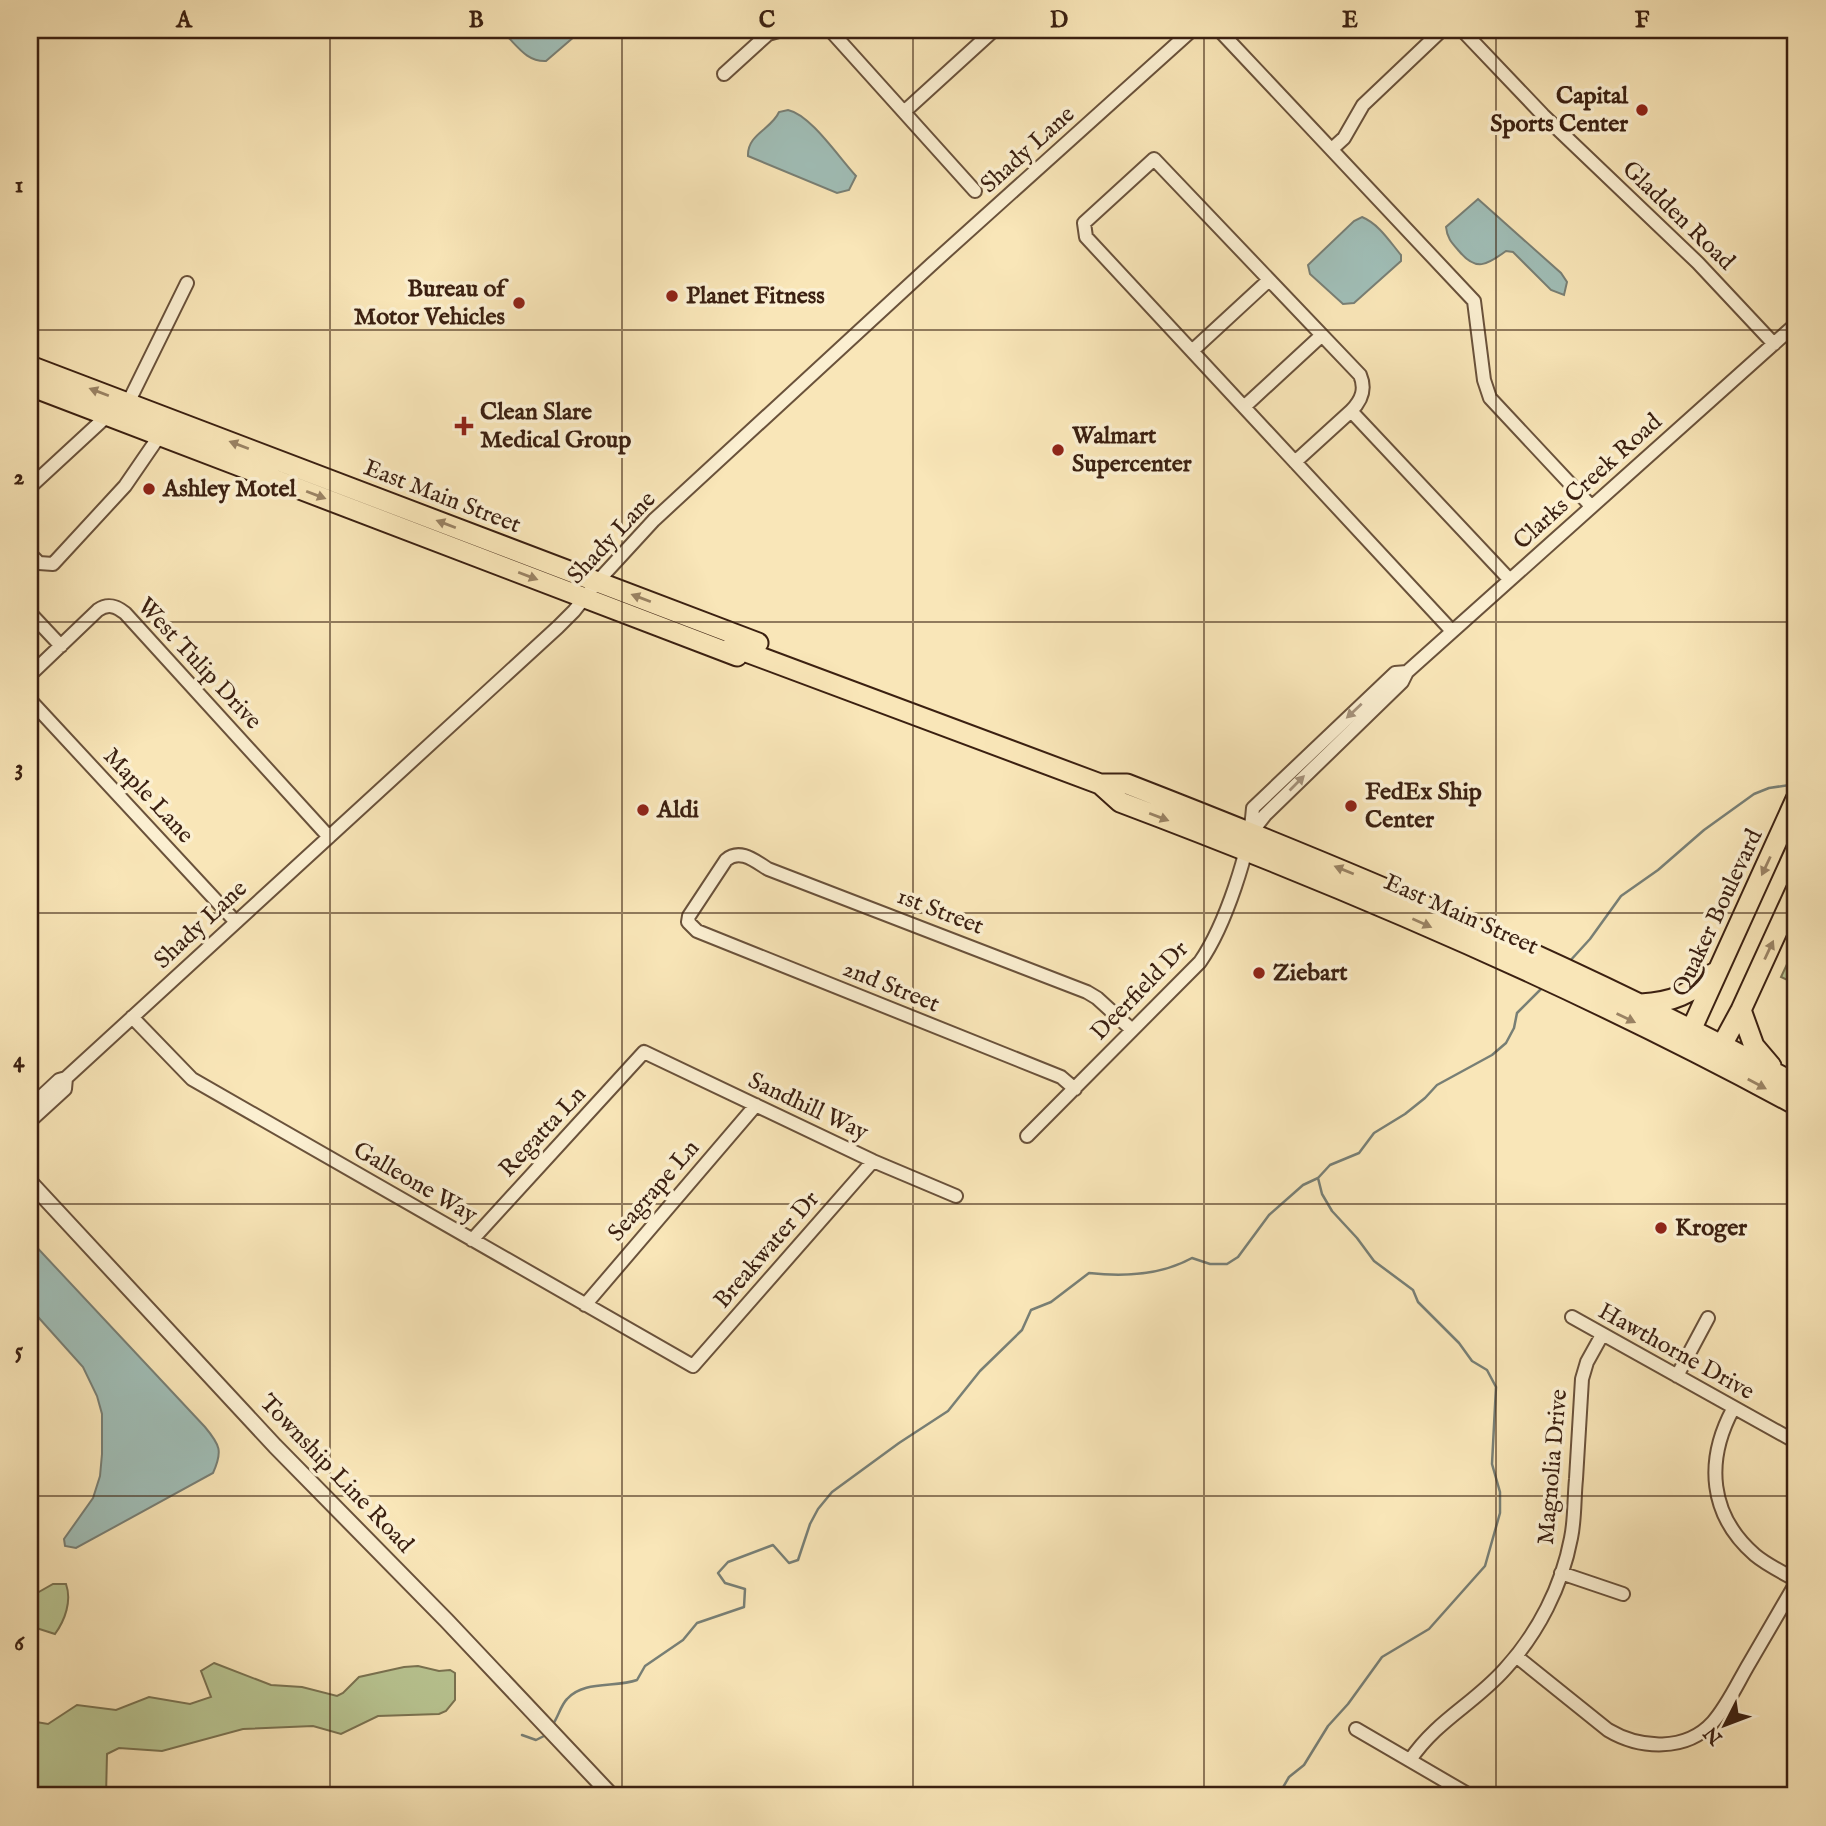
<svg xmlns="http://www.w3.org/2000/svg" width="1826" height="1826" viewBox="0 0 1826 1826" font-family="'IM FELL English',serif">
	<rect width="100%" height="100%" fill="#f9e6b8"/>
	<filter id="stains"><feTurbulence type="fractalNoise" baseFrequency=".00286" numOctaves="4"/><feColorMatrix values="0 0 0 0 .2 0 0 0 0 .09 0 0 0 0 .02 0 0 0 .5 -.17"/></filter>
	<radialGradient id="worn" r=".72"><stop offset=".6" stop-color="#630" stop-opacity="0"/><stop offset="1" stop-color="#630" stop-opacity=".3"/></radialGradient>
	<path fill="#b9c693" stroke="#7a7352" stroke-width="2" d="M1796,945V984L1781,977Z
		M53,1584H66C72,1601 65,1620 55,1634L30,1626V1597Z
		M214,1663L271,1685L302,1687L337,1696L343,1693L359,1677L404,1667L418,1666L439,1671L450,1670L455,1673V1700L446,1711L439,1714L378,1716L341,1734L313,1726L243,1729L162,1751L119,1748L107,1754L106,1796H30V1721L48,1724L77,1705L116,1710L149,1697L190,1704L211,1697L201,1671Z"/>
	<path fill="#a0beb7" stroke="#787f75" stroke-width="2" d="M500,30H582L546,61C524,62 515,41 500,30Z
		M788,110C811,115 839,158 856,176L849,190L837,193L748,156C747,134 772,129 779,112Z
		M1478,199L1561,273L1567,282L1564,295L1551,290L1513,252L1506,251C1487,265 1476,272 1459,251C1452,243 1447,238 1446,227Z
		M1362,217C1379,224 1390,242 1401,255V261L1354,303L1343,304L1310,274L1308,265L1354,221Z
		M30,1240L205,1427C220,1445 223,1451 213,1473L76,1548L65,1546L64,1539L93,1498L100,1476L102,1454V1414L97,1396L83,1367L30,1308Z"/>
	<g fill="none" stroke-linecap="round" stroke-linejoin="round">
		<path stroke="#787f75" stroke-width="2.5" d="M1569,962L1590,939L1621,896L1658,870L1704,830L1754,794L1769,788L1796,784
			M553,1724C558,1717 561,1705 567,1699C584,1680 615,1688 637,1680L645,1666L683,1640L697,1623L744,1607L745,1589L725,1583L718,1573L728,1562L773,1545L789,1563L798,1560L810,1524L818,1509L832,1492L899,1443L948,1411L980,1371L1022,1330L1031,1310L1051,1302L1089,1273C1124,1277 1161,1275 1192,1258L1210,1264H1227L1238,1257L1269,1215L1303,1185L1318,1178L1330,1165L1359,1153L1374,1133L1405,1114L1425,1098L1437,1085L1492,1055L1506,1043L1514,1028L1517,1013L1544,986
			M522,1735L536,1740L544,1736L547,1732
			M1278,1796L1289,1777L1304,1765L1328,1726L1348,1704L1382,1657L1429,1629L1485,1566L1500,1513V1492L1492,1464L1496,1387L1487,1370L1472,1361L1459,1343L1418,1302L1413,1290L1374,1261L1357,1238L1332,1211L1322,1194L1318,1178"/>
		<defs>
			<path id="minor" d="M830,30L975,191
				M1219,30L1474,301L1484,380L1490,398L1591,506
				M1462,30L1543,115L1698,263L1774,344
				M724,74L768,34L782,30
				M904,112L994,30
				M1332,149L1344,138L1363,105L1442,30
				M1192,351L1269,280
				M128,403L187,283
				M1244,407L1322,335
				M1295,462L1351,411
				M30,487L108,415
				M30,554L39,563L53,564L125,486L160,435
				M30,613L61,646
				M1452,631L1086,237L1084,223L1154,159L1360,375C1366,389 1362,400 1351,411L1509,579
				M30,675L98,610C108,603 116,606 125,613L329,837
				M30,700L235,921
				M1251,833L1265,815L1402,682L1407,672L1796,324
				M132,1017L192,1079L693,1366L873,1161
				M1075,1089L1061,1077L697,931L688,922L689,916L726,860C740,848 755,861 768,869L1087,992L1097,998L1131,1029
				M30,1107L59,1080L66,1078L558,627L574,611L597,582L654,520L932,264L1192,30
				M30,1121L65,1089L66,1078
				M1027,1136L1200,962C1225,926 1250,851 1253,808L1395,673L1407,672
				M472,1240L644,1052L873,1161L956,1196
				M585,1305L756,1105
				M1572,1317L1796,1442
				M1677,1376L1708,1318
				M1733,1409C1705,1461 1709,1515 1755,1555C1767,1565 1782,1572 1796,1580
				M1561,1573L1623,1594
				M1516,1656L1608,1730C1640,1749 1686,1752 1713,1722C1728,1705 1738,1682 1750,1662C1765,1636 1781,1609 1796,1583
				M1356,1729L1471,1796
				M1410,1760C1437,1720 1474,1704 1505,1669C1538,1633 1562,1586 1571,1538C1575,1519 1574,1499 1576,1479C1578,1446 1580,1412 1582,1379L1587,1362L1602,1335"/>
			<path id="tertiary" d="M30,1182L275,1446L447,1621L612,1796"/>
			<path id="primary" d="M30,366L758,643
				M30,386L737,656
				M725,651L733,647L1100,784H1127C1356,873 1580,968 1796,1084
				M1100,784L1120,802C1351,889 1579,987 1796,1105
				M1641,1004C1674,1002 1690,994 1714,973
				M1741,1010L1754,1046L1771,1066
				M1687,1039L1796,799
				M1719,1055L1722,1045L1741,1010L1796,890"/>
		</defs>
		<use href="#minor" stroke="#6a523b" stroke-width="16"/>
		<use href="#tertiary" stroke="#6a523b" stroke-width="18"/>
		<use href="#primary" stroke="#3b2011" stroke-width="23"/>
		<use href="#minor" stroke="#fbefd1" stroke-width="12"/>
		<use href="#tertiary" stroke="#fbefd1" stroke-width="14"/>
		<use href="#primary" stroke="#f9e6b8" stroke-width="19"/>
	</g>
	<defs><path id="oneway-solid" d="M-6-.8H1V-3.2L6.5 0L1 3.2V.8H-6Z" transform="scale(1.75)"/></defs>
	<g fill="#9a8364">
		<use href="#oneway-solid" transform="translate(99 392) rotate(-159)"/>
		<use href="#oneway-solid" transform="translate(239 445) rotate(-159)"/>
		<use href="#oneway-solid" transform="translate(316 495) rotate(21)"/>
		<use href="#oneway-solid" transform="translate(446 524) rotate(-159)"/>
		<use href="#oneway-solid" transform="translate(528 576) rotate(21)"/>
		<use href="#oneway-solid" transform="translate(641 598) rotate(-159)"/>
		<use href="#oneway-solid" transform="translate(1159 817) rotate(21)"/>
		<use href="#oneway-solid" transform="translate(1766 866) rotate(115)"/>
		<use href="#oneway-solid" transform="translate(1344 870) rotate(-158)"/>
		<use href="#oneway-solid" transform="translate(1422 923) rotate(24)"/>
		<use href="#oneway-solid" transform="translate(1769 950) rotate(-65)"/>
		<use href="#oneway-solid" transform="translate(1626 1018) rotate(26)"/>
		<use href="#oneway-solid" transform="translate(1757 1084) rotate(28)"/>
	</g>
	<g fill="#a5927b">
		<use href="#oneway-solid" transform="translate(1354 711) rotate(137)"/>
		<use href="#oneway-solid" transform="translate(1297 783) rotate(-45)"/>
	</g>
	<path fill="none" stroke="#3b2011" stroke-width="2" stroke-opacity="0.55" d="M330,30V1796M622,30V1796M913,30V1796M1204,30V1796M1496,30V1796M30,330H1796M30,622H1796M30,913H1796M30,1204H1796M30,1496H1796"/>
	<g fill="#8f2418" stroke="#fbefd1" stroke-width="2.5">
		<circle cx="1642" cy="110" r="7"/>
		<circle cx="672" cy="296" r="7"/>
		<circle cx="519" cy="303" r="7"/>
		<path d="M460.5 415.5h7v7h7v7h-7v7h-7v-7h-7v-7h7z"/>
		<circle cx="1058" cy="450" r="7"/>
		<circle cx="149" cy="489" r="7"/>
		<circle cx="1351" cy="806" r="7"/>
		<circle cx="643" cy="810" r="7"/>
		<circle cx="1259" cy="973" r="7"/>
		<circle cx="1661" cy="1228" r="7"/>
	</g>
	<g text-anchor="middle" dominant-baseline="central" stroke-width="7" stroke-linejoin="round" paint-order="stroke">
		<g font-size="24" font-weight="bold" fill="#3b2011" stroke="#fbefd1" text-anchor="start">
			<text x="1628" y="96" text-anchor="end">Capital<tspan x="1628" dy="28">Sports Center</tspan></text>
			<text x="505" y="289" text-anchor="end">Bureau of<tspan x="505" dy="28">Motor Vehicles</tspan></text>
			<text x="686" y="296">Planet Fitness</text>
			<text x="480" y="412">Clean Slare<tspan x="480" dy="28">Medical Group</tspan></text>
			<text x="1072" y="436">Walmart<tspan x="1072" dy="28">Supercenter</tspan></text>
			<text x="163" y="489">Ashley Motel</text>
			<text x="1365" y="792">FedEx Ship<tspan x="1365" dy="28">Center</tspan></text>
			<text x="657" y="810">Aldi</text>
			<text x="1273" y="973">Ziebart</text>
			<text x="1675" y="1228">Kroger</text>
		</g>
		<g font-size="24" fill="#3b2011" stroke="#fbefd1">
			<text transform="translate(1028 150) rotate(-42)">Shady Lane</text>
			<text transform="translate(1678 216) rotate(44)">Gladden Road</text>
			<text transform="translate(1588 482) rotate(-42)">Clarks Creek Road</text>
			<text transform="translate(442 497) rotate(21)">East Main Street</text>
			<text transform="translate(612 538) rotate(-47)">Shady Lane</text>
			<text transform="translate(199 664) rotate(47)">West Tulip Drive</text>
			<text transform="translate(148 796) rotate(47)">Maple Lane</text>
			<text transform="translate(940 912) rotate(21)">1st Street</text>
			<text transform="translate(1718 913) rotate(-65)">Quaker Boulevard</text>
			<text transform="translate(1461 915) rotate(24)">East Main Street</text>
			<text transform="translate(201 925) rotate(-43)">Shady Lane</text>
			<text transform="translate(891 987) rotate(22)">2nd Street</text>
			<text transform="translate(1140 991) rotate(-46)">Deerfield Dr</text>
			<text transform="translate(808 1107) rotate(25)">Sandhill Way</text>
			<text transform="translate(543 1132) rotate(-47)">Regatta Ln</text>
			<text transform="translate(415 1183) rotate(30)">Galleone Way</text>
			<text transform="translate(654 1191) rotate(-49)">Seagrape Ln</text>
			<text transform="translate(767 1250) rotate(-49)">Breakwater Dr</text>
			<text transform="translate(1676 1352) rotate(29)">Hawthorne Drive</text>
			<text transform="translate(1553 1467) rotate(-85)">Magnolia Drive</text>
			<text transform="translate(336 1474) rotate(46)">Township Line Road</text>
		</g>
	</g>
	<rect width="1826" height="1826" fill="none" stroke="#f9e6b8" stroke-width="77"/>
	<g transform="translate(1725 1725) rotate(228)" stroke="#fbefd1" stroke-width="5" paint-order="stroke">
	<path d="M0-5L12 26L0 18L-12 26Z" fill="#3b2011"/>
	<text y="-10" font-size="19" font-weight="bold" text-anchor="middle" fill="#3b2011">N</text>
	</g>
	<rect x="38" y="38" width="1749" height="1749" fill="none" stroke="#3b2011" stroke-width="2.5"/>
	<g font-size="23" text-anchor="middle" font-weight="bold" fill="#3b2011">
		<text x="184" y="27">A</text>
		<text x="476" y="27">B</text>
		<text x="767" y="27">C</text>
		<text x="1059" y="27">D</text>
		<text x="1350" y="27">E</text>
		<text x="1642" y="27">F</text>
		<text x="19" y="192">1</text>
		<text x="19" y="484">2</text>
		<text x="19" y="775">3</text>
		<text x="19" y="1067">4</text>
		<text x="19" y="1358">5</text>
		<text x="19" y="1650">6</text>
	</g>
	<rect width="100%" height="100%" filter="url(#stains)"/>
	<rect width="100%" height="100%" fill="url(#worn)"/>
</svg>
